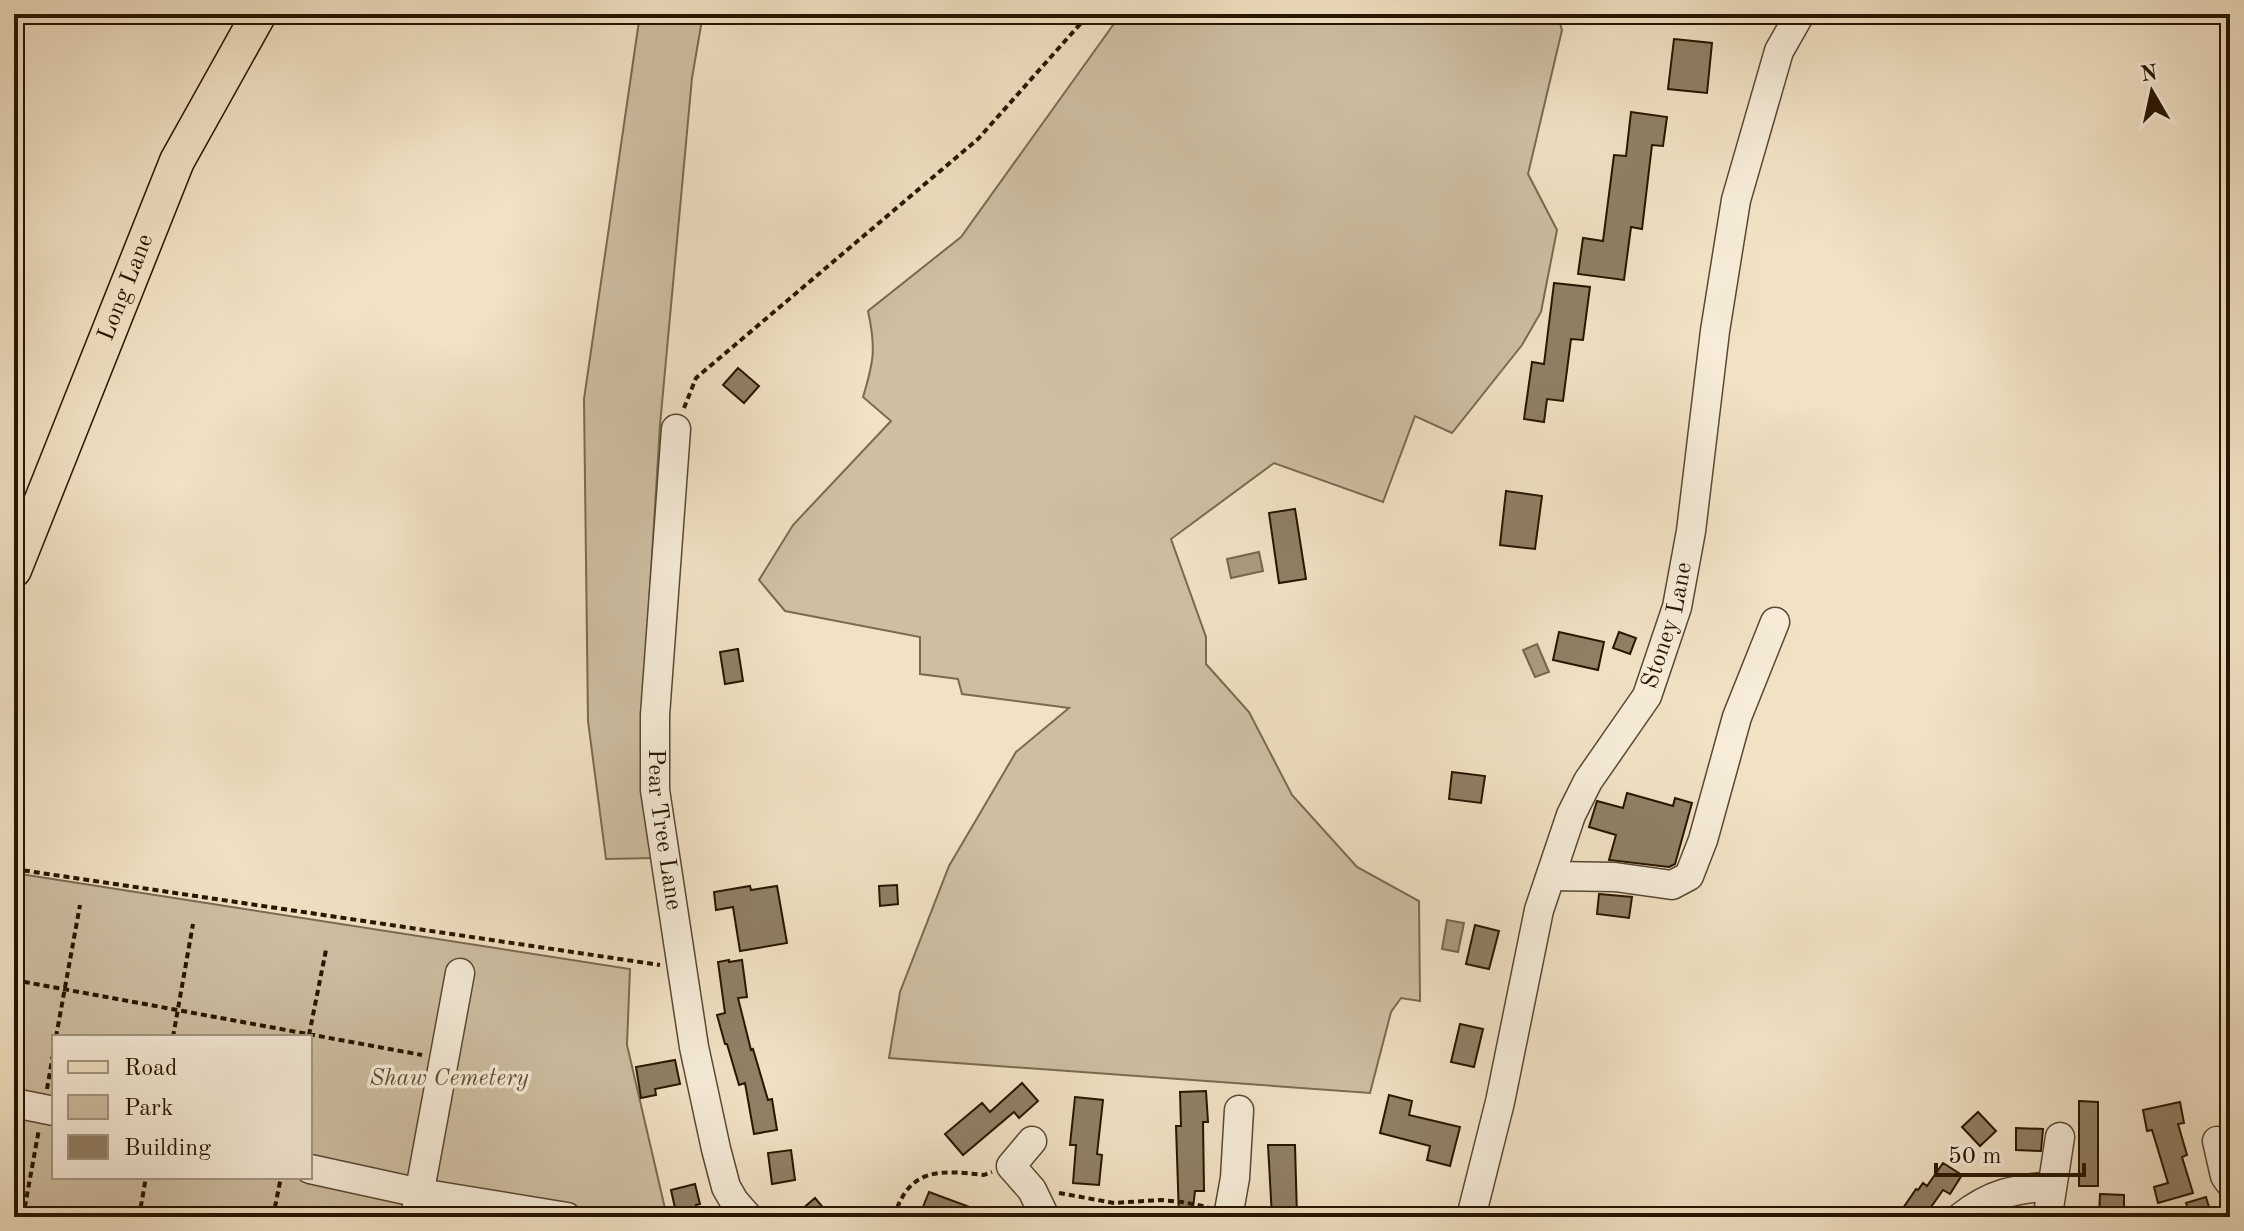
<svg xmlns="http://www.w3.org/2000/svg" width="2244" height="1231" viewBox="0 0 2244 1231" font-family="'Old Standard TT',serif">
	<rect width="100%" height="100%" fill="#f1e2c4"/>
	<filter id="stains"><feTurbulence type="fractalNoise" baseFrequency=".0025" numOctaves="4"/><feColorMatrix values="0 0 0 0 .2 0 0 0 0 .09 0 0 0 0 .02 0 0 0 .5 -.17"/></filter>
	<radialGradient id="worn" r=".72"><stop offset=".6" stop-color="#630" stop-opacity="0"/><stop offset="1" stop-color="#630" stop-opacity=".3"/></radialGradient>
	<path fill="#cebfa3" stroke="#7a6a52" stroke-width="2" fill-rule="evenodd" d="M640,14H703L692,78L660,425L644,689L655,858L606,859L588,721L584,399Z
		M1121,14H1557L1562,30L1528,174L1557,230L1541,312L1522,345L1452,433L1415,416L1383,502L1274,463L1171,539L1206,637V664L1249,712L1292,795L1357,867L1419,901L1420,1001L1401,998L1391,1012L1370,1093L889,1058L900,992L949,866L1016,752L1069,708L962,694L958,679L920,674V637L785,611L759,580L793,525L891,421L863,397C874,361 876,348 868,311L961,237Z
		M14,873L630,969L627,1045L667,1217H14ZM54,1037H310V1177H54Z"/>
	<path fill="#ac9c81" stroke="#76664d" stroke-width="2" d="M1259,552L1263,571L1231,578L1227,559Z
		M1537,644L1549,672L1535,677L1523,650Z
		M1447,920L1464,923L1458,952L1442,949Z"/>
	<path fill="#908066" stroke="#261500" stroke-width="2" d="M1674,39L1712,43L1707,93L1668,89Z
		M1631,112L1667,117L1663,146L1652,145L1642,229L1631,227L1624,280L1578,274L1583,238L1603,241L1614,155L1626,156Z
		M1554,283L1590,287L1583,340L1571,339L1563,401L1547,399L1544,422L1524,419L1532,362L1544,364Z
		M738,368L759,386L744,403L723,385Z
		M1506,491L1542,496L1535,549L1500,545Z
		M1295,509L1306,579L1279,583L1269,513Z
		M1559,632L1604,642L1598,670L1553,660Z
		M1619,632L1636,638L1630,654L1613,648Z
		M738,649L743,681L725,684L720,652Z
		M1452,772L1485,776L1481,803L1449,799Z
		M1627,793L1673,806L1675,798L1692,803L1675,864L1669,867L1609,860L1616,835L1589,827L1597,801L1623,808Z
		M897,885L898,904L880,906L879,886Z
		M750,886L751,890L777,886L787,943L740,951L733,907L716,910L714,892Z
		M1599,894L1632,897L1629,918L1597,914Z
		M1475,925L1499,931L1489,969L1466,964Z
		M729,960V962L742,960L747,997L738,998L751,1050L753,1049L768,1100L772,1099L777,1130L754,1134L745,1083L739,1085L727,1044H725L717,1015L725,1013L718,962Z
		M1460,1024L1483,1029L1474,1067L1451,1062Z
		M675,1060L680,1084L655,1089L656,1095L641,1098L636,1067Z
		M1022,1083L1038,1101L1019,1118L1014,1112L963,1155L945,1134L982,1103L990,1112Z
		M1206,1091L1208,1122H1203L1204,1191H1195L1192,1217H1179L1176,1126H1181L1180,1092Z
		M1389,1095L1412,1101L1409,1115L1460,1127L1450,1166L1427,1160L1430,1146L1380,1133Z
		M1075,1097L1103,1100L1097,1154L1102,1155L1099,1185L1073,1183L1076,1145H1070Z
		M2079,1101L2098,1102V1186H2079Z
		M2180,1102L2184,1123L2178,1124L2187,1155L2182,1157L2193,1193L2158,1203L2154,1187L2168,1183L2152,1130L2147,1131L2143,1110Z
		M1978,1112L1996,1131L1980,1146L1962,1127Z
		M2016,1128L2043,1129L2041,1151L2016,1150Z
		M1268,1145H1295L1297,1217H1272Z
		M791,1150L795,1180L772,1184L768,1153Z
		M1943,1163L1962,1175L1950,1194L1943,1190L1924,1217H1897L1916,1189L1918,1190L1923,1183L1927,1186Z
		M695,1184L700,1204L696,1205L699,1217H677L671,1190Z
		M929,1192L991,1215V1217H919Z
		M2100,1194L2124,1195V1217H2099Z
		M2206,1197L2212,1217H2191L2186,1203Z
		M815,1198L831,1217H793Z"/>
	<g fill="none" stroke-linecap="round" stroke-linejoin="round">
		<defs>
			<g id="minor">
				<path id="s1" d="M676,429L655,715V790L694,1047L716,1149L726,1187L734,1201L748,1217"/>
				<path d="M1551,876L1615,877L1672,885L1689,876L1703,840L1737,717L1775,622"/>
				<path d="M14,1103L54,1111"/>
				<path d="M1032,1141L1011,1166L1032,1190L1045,1217"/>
				<path d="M2217,1141L2225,1176L2230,1183"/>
				<path d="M310,1169L420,1193L567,1217"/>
				<path d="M415,1217L460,973"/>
				<path d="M1228,1217L1235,1178L1239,1110"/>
				<path id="s2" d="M1471,1217L1500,1102L1539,910L1571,815L1588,781L1647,696L1677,607L1691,531L1715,331L1736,200L1779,51L1800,14"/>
				<path d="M1961,1217C1991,1193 2015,1189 2052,1186"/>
				<path d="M2050,1217L2049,1208L2060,1137"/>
			</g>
			<g id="major">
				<path id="s3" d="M14,570L177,161L259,14"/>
			</g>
		</defs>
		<use href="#minor" stroke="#594831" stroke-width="31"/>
		<use href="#major" stroke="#261500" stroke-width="37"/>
		<path stroke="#261500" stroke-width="4" stroke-dasharray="6 4" stroke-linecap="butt" d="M684,408L696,378L978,139L1089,14
			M14,869L660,965
			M14,980L422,1055
			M309,1035L326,950
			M56,1037L80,905
			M173,1037L193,924
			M47,1089L54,1049
			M1059,1193L1114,1203L1160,1200L1182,1202L1208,1207
			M23,1217L39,1129
			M139,1217L146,1177
			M273,1217L281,1177
			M894,1217C909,1167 940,1170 984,1175L992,1172"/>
		<use href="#minor" stroke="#f6ecd9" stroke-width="28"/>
		<use href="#major" stroke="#f1e2c4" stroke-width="34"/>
	</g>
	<g text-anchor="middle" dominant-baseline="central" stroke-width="7" stroke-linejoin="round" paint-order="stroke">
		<g font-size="24" fill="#261500" stroke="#f6ecd9">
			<text stroke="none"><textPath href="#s3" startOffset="304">Long Lane</textPath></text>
			<text stroke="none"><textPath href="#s2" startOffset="630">Stoney Lane</textPath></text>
			<text stroke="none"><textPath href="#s1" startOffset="402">Pear Tree Lane</textPath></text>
		</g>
		<g font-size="24" font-style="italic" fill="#615039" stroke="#f6ecd9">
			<text x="449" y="1079">Shaw Cemetery</text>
		</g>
	</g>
	<rect width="2244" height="1231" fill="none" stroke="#f1e2c4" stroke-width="48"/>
	<rect x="16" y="16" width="2212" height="1199" fill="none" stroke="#261500" stroke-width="4"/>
	<rect x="24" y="24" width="2196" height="1183" fill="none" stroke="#261500" stroke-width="2"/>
	<rect x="52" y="1035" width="260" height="144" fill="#f6ecd9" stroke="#a39682" stroke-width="2"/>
	<rect x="68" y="1061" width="40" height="12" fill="#f1e2c4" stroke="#a39682" stroke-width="2"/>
	<text x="124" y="1075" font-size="24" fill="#261500">Road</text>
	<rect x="68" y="1095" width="40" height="24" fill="#cebfa3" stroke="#a39682" stroke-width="2"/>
	<text x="124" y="1115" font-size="24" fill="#261500">Park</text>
	<rect x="68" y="1135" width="40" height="24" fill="#908066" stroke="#a39682" stroke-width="2"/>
	<text x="124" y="1155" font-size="24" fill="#261500">Building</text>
	<g transform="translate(2152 92) rotate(351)" stroke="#f6ecd9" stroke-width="6" paint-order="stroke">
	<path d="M0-6L14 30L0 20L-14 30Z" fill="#261500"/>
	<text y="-12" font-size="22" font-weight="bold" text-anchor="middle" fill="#261500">N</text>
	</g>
	<path d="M1936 1163v12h148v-12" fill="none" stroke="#261500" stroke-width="4"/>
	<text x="1948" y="1163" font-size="24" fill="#261500" stroke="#f6ecd9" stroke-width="6" paint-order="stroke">50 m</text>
	<rect width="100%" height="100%" filter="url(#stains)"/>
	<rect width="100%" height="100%" fill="url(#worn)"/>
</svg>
